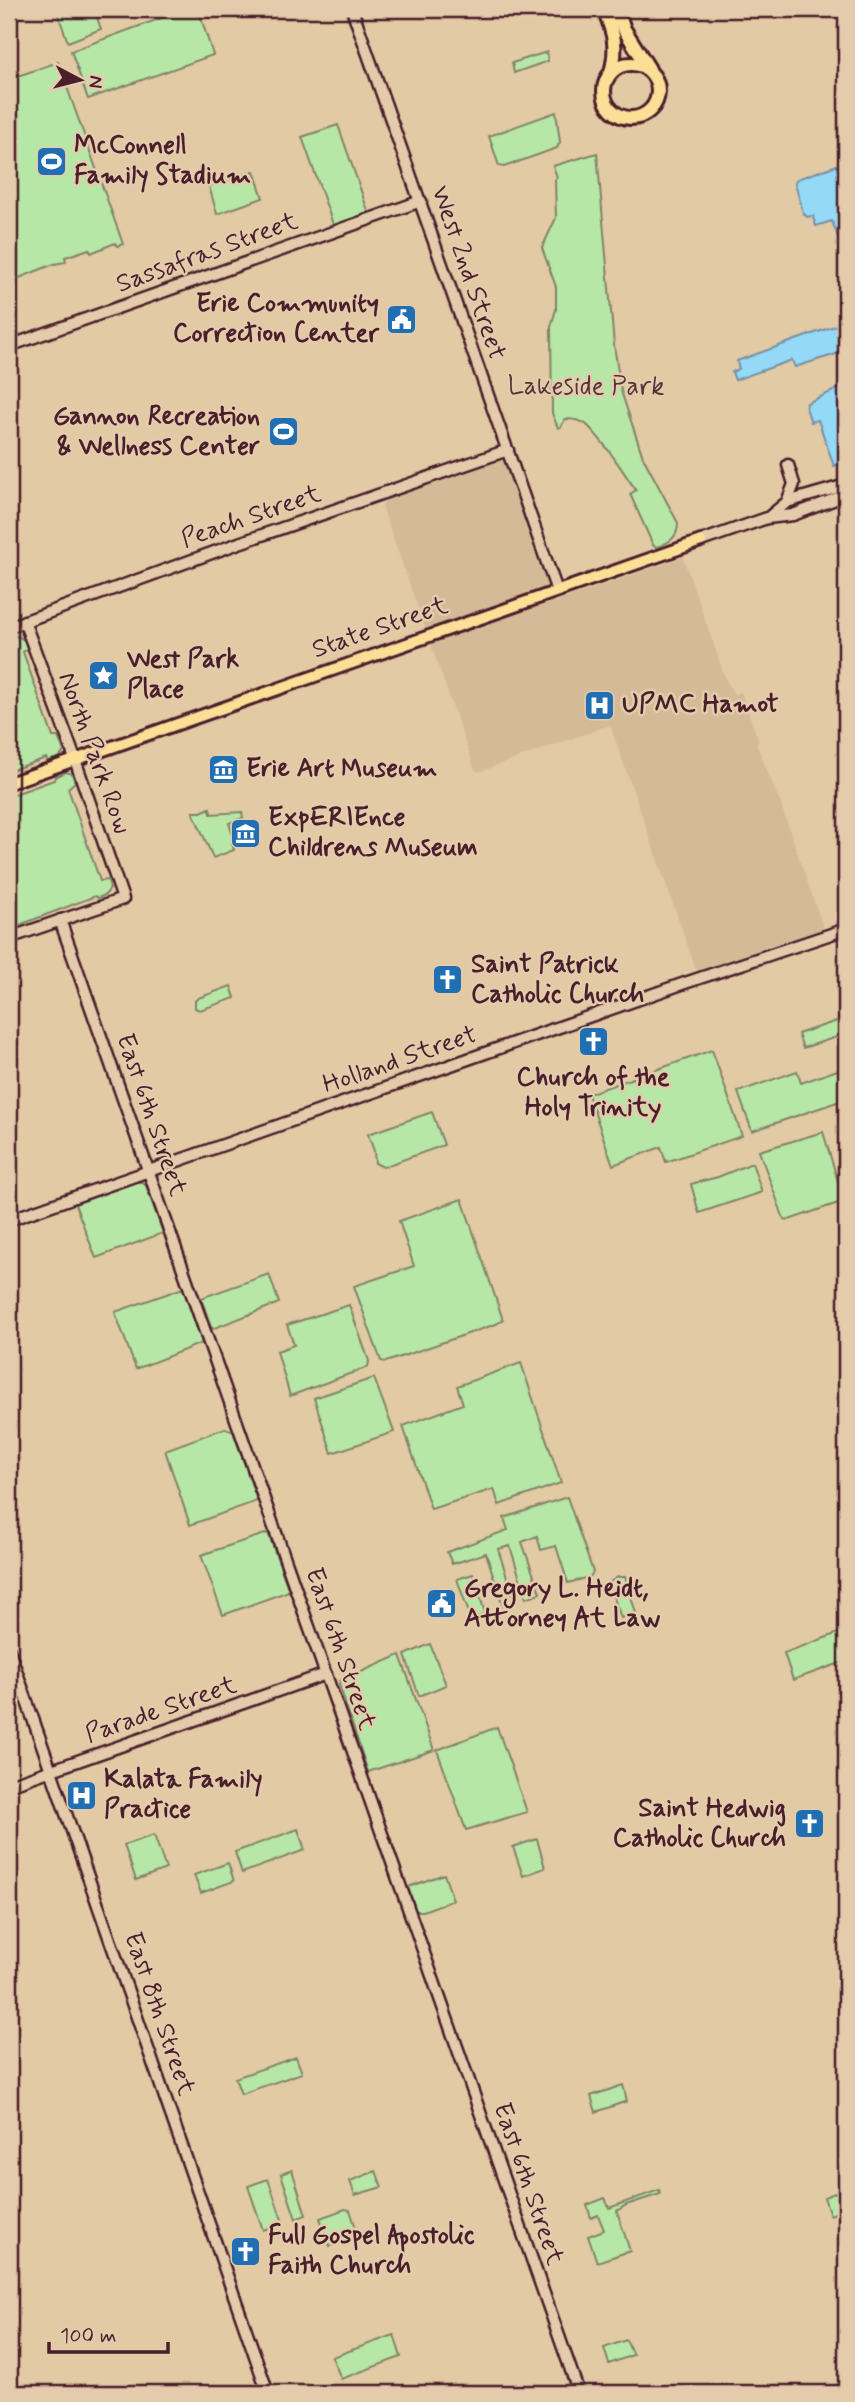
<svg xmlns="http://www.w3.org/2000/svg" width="855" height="2402" viewBox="0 0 855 2402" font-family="Mynerve,sans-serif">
	<rect width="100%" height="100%" fill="#e2caa5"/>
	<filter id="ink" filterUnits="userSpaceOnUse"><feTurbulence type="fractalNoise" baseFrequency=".0143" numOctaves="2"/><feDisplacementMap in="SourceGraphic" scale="14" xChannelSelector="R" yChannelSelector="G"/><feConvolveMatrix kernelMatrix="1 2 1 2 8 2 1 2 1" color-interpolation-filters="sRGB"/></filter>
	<g filter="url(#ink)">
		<path fill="#d4ba97" d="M497,460L506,461L555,602L683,557L726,680L734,694L741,692L759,742L756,743L781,805L824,930L706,971L701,972L696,969L610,725L479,772L475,770L382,506L387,499Z"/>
		<path fill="#b7e7a6" stroke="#808368" stroke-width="2" d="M56,9H94L101,29L68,42Z
			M186,9H198L213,55L88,99L71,51Z
			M547,52L548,61L514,73L512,63Z
			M58,62L123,244L117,246L115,243L91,253L89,249L65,257L66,262L54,264L9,282V79Z
			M556,112L560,142L557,148L504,167L499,166L489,136Z
			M338,125L369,214L334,227L302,137Z
			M597,153L614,345L621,391L643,457L678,523C678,538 669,543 656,547L653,545L630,494L636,490C621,469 606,443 587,425C581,420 573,419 565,419L561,427L558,428L552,413L551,327L556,309V287L542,248L556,218L555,180L557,177L553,166Z
			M254,171L263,198L217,214L209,186Z
			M18,636L25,641L27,648L23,652L53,737H58L64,751L60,757L48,761L46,758L9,771V638Z
			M66,772L72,774L75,782L68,788L100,881L108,880L110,889L105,895L98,898L95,896L9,929V796L54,780L55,777Z
			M210,808L211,814L242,812L243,818L229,823L235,842L232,843L234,850L213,858L193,812H201Z
			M231,986L235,998L200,1010L195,1008V1001L198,998Z
			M846,1018V1034L803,1048L798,1034Z
			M712,1050L742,1136L666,1162L661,1147L613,1165L588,1094Z
			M846,1067V1099L752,1131L738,1092L797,1071L801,1083Z
			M432,1112L444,1145L383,1167L375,1163L374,1151L368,1134Z
			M823,1132L844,1201L789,1220L784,1219L759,1151Z
			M752,1163L762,1192L699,1213L691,1184L718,1177Z
			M136,1182H142L146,1186L163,1233L96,1258L75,1204Z
			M462,1199L503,1320L496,1324L386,1362L381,1361L354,1286L414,1266L399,1221Z
			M269,1274L279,1303L212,1329L201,1298Z
			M183,1288L202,1343L136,1369L115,1312Z
			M349,1305L369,1361L368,1367L290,1396L277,1351L294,1345L287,1325Z
			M521,1363L561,1483L499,1505L494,1489L431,1509L403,1426L463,1404L457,1386Z
			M374,1378L394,1432L332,1453L314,1398Z
			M225,1428L233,1431L257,1501L190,1525L165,1450Z
			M567,1497L593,1572L590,1577L568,1583L556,1546L541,1550L537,1536L522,1542L540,1593L526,1598L510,1546L498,1549L515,1602L503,1606L486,1553L452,1564L447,1552L508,1530L504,1518Z
			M268,1533L289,1591L223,1615L201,1555Z
			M473,1574L485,1613L476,1618L470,1616L457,1579Z
			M618,1577H625L636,1613L621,1618L610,1586V1582Z
			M844,1631L846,1661L793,1680L784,1653Z
			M430,1644L446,1685L419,1696L405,1655Z
			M400,1655L434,1750L368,1772L339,1684L340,1681Z
			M497,1727L527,1812L466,1830L437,1750Z
			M298,1829L305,1850L242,1873L235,1852Z
			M154,1835L166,1869L136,1880L124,1845Z
			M537,1839L545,1868L523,1876L513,1847Z
			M228,1863L234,1881L201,1893L194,1875Z
			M444,1874L453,1900L423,1911H416L408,1887Z
			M296,2057L302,2073L241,2094L235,2078Z
			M623,2085L627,2101L596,2112L591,2096Z
			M292,2170L306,2215L296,2219L281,2174Z
			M376,2171L382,2187L355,2195L350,2181Z
			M268,2179L283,2223L263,2230L248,2186Z
			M846,2189V2209L830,2215L824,2197Z
			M659,2190L660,2194L626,2205L617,2211L630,2251L597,2262L588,2236L604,2230L598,2215L591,2218L587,2205L605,2198L609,2208Z
			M345,2209L350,2210L359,2237L330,2246L320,2218Z
			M394,2335L401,2357L341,2379L332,2357Z
			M626,2340L633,2355L609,2364L604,2348Z"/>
		<path fill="#94d9f6" stroke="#768fa5" stroke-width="2" d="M846,162V260L832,221L816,226L813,216L807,217L803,213L795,183L797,179Z
			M846,322V351L795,367L792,360L735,380L732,372L739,369L737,361Z
			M846,385V462L834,466L818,420L811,422L806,408L807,403Z"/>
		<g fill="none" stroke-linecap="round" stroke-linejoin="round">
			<defs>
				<path id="secondary" d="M352,9L557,591
					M9,346L421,201
					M787,502L794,484L788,465
					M770,516L787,502L846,485
					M701,541L767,518L793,515L846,495
					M9,627L239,543L508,450
					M60,920L579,2393
					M9,938L123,899L70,745L24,621
					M9,1220L682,984L846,929
					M9,1650L268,2393
					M9,1785L326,1674"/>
				<path id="primary" d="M9,783L701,541"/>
				<path id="highway" d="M604,9C614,34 618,46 611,73
					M617,9L624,29L649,69
					M604 91a27 27 0 1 1 54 0a27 27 0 1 1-54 0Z"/>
			</defs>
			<use href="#secondary" stroke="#4a1f2b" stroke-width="15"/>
			<use href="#primary" stroke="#4a1f2b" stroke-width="16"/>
			<use href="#highway" stroke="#4a1f2b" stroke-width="18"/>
			<use href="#secondary" stroke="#e3cbab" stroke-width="10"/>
			<use href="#primary" stroke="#fbdf96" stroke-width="10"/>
			<use href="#highway" stroke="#fbdf96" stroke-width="12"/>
		</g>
	</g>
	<defs>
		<symbol id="stadium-square" viewBox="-11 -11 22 22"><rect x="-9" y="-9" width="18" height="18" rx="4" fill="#1f6fb2" stroke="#e3cbab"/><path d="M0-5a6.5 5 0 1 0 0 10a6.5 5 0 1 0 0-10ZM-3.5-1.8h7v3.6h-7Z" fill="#fff"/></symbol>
		<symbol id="civic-square" viewBox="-11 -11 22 22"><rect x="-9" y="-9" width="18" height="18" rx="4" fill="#1f6fb2" stroke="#e3cbab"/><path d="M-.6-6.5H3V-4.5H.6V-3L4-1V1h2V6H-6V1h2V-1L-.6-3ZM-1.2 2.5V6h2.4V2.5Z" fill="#fff"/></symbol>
		<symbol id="sight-square" viewBox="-11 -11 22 22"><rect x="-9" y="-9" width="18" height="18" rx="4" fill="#1f6fb2" stroke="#e3cbab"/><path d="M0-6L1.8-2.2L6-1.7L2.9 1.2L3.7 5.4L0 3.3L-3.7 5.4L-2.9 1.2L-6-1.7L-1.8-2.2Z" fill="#fff"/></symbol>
		<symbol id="hospital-square" viewBox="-11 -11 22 22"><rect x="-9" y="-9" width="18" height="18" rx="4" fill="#1f6fb2" stroke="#e3cbab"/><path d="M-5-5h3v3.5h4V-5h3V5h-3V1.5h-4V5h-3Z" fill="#fff"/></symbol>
		<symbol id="museum-square" viewBox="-11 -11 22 22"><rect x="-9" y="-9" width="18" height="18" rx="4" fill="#1f6fb2" stroke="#e3cbab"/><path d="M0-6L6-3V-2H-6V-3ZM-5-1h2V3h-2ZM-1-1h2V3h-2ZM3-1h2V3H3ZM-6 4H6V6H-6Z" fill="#fff"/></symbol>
		<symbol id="church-square" viewBox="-11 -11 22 22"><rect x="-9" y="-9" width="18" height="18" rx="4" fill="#1f6fb2" stroke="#e3cbab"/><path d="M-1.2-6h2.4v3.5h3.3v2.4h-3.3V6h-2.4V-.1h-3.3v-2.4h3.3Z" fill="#fff"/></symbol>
	</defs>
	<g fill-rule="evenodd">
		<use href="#stadium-square" x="34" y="144" width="35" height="35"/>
		<use href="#civic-square" x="384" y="302" width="35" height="35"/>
		<use href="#stadium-square" x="266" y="414" width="35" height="35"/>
		<use href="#sight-square" x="86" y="658" width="35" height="35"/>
		<use href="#hospital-square" x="582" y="688" width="35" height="35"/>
		<use href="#museum-square" x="206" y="752" width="35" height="35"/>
		<use href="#museum-square" x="228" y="816" width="35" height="35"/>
		<use href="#church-square" x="430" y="962" width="35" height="35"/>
		<use href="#church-square" x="576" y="1024" width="35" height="35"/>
		<use href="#civic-square" x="424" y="1586" width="35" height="35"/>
		<use href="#hospital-square" x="64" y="1778" width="35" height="35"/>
		<use href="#church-square" x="792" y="1806" width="35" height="35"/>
		<use href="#church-square" x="228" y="2234" width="35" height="35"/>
	</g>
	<g text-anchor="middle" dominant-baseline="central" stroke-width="5" stroke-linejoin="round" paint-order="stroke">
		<g font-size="26" font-weight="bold" fill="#4a1f2b" stroke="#e3cbab" text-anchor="start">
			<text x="74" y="146">McConnell<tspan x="74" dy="30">Family Stadium</tspan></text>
			<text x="379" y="304" text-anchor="end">Erie Community<tspan x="379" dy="30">Correction Center</tspan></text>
			<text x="260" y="417" text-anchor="end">Gannon Recreation<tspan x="260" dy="30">&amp; Wellness Center</tspan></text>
			<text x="127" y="660">West Park<tspan x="127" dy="30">Place</tspan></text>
			<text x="622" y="705">UPMC Hamot</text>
			<text x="246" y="769">Erie Art Museum</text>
			<text x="268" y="818">ExpERIEnce<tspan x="268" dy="30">Childrens Museum</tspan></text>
			<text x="471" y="965">Saint Patrick<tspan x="471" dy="30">Catholic Church</tspan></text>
			<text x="593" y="1078" text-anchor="middle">Church of the<tspan x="593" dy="30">Holy Trinity</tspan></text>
			<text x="464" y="1589">Gregory L. Heidt,<tspan x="464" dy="30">Attorney At Law</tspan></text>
			<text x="104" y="1780">Kalata Family<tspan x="104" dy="30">Practice</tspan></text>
			<text x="786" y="1809" text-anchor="end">Saint Hedwig<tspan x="786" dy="30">Catholic Church</tspan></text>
			<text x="268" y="2236">Full Gospel Apostolic<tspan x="268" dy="30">Faith Church</tspan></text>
		</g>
		<g font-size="26" fill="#4a1f2b" stroke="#e3cbab">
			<text transform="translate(207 253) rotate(-20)">Sassafras Street</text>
			<text transform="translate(468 273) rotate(71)">West 2nd Street</text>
			<text transform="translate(251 517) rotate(-19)">Peach Street</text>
			<text transform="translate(380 628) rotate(-19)">State Street</text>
			<text transform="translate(94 753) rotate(70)">North Park Row</text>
			<text transform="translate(400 1060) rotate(-19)">Holland Street</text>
			<text transform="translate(151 1115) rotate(71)">East 6th Street</text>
			<text transform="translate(340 1649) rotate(71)">East 6th Street</text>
			<text transform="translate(161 1710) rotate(-19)">Parade Street</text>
			<text transform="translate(159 2014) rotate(71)">East 8th Street</text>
			<text transform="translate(528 2184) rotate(71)">East 6th Street</text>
		</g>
		<g font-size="26" fill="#553337" stroke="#e3cbab">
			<text x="586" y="387">Lakeside Park</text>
		</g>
	</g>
	<rect width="855" height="2402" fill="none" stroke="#e3cbab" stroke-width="35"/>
	<rect x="18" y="18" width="820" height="2367" fill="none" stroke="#4a1f2b" stroke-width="2.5" filter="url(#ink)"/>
	<g transform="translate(80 80) rotate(97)" stroke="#e3cbab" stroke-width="5" paint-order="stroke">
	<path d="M0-5L12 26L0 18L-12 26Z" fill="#4a1f2b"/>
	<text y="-10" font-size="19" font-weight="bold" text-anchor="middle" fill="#4a1f2b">N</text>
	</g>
	<path d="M49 2342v10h119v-10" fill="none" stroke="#4a1f2b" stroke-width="3.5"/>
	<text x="60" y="2342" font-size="21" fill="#4a1f2b" stroke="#e3cbab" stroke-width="5" paint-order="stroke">100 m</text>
</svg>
